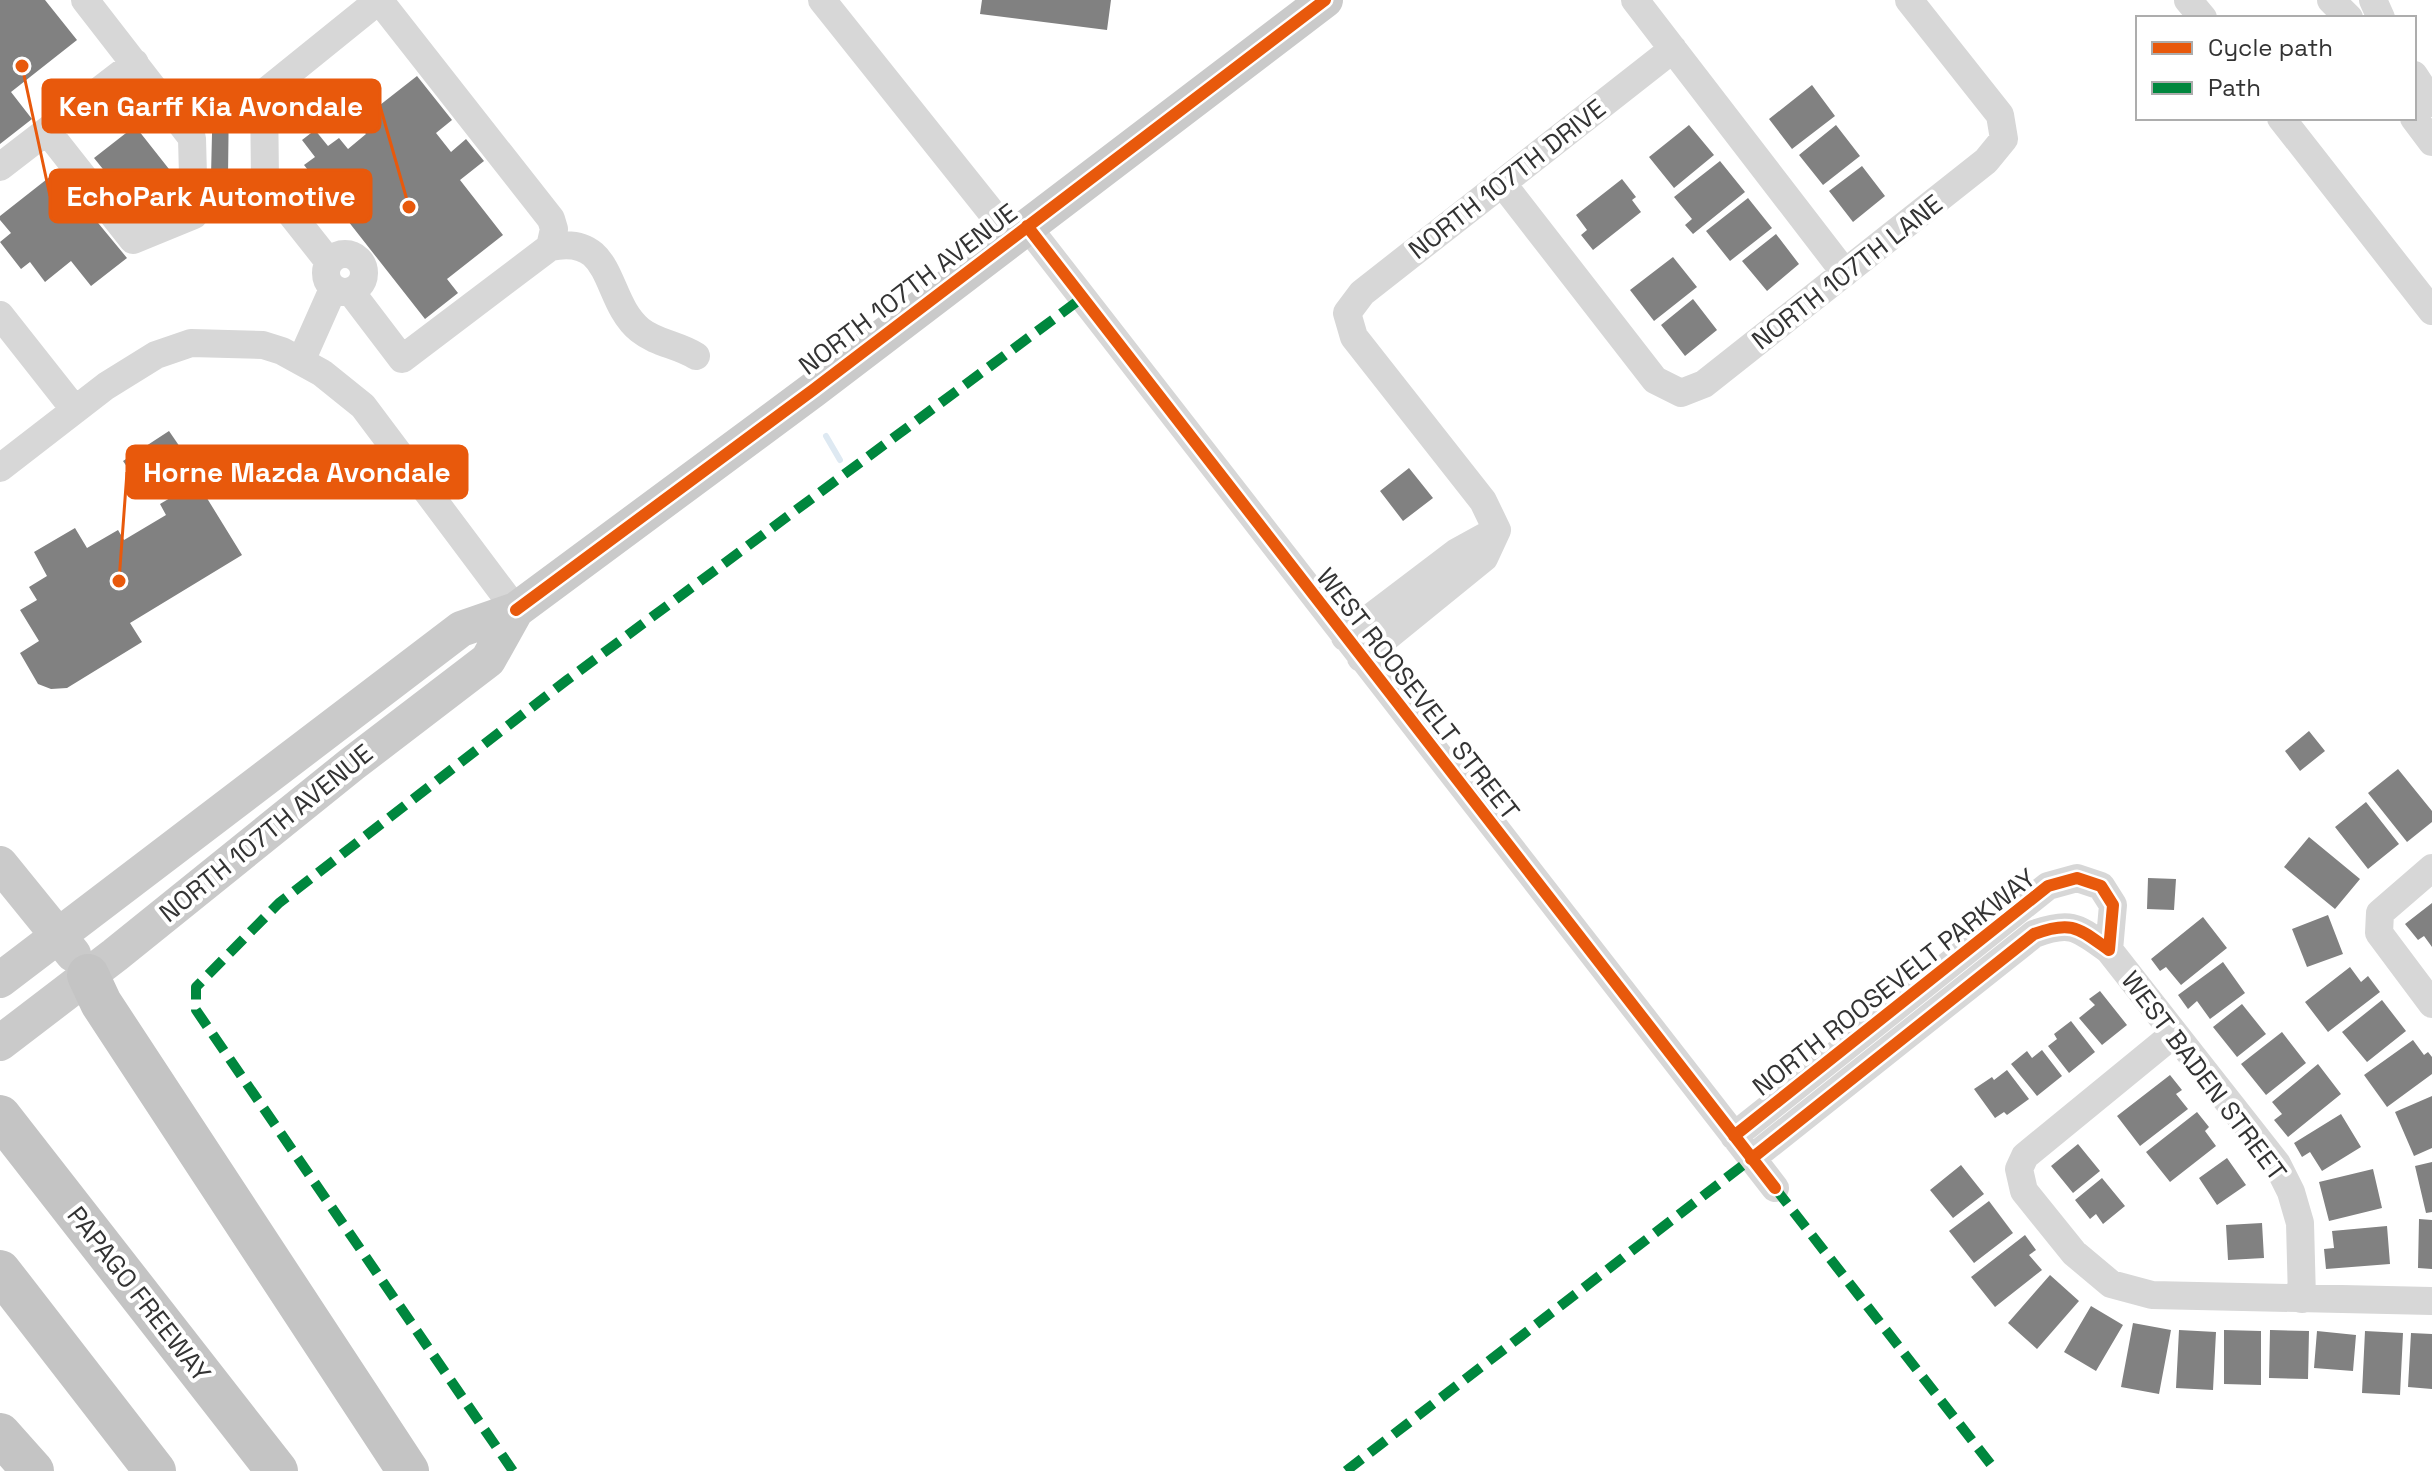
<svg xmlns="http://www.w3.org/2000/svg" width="2432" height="1471" viewBox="0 0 2432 1471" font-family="'Space Grotesk',sans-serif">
	<rect width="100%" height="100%" fill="#fff"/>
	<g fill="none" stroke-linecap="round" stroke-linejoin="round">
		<path stroke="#dee9f2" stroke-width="6" d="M826,436L840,460"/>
	</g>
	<path fill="#818181" d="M0,0H45L77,40L11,92L32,119L0,144Z
		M982,0H1111L1107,30L980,14Z
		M417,76L452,120L436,133L451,152L466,139L484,161L460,180L503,235L447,279L458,293L425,319L304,165L315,157L302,140L315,130L328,146L339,138L348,149L366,134L357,123Z
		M1812,85L1835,116L1792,149L1769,119Z
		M213,92L229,93L228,177L211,176Z
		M1689,125L1714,155L1674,188L1649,157Z
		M1836,125L1860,156L1823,185L1799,155Z
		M135,126L180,183L140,215L94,158Z
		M1720,161L1745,192L1693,234L1685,225L1692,219L1674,197Z
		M1862,166L1885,196L1853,222L1829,191Z
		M56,172L127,258L91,286L71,261L45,282L30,262L21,269L0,242L11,233L0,220V216Z
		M1622,179L1636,197L1632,200L1641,212L1593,250L1581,235L1587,230L1576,215Z
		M1748,198L1772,228L1730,261L1706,231Z
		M1776,234L1799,264L1767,291L1742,261Z
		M1673,257L1697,287L1654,321L1630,290Z
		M1693,299L1717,330L1685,356L1661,325Z
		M169,431L180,447L134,477L123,461Z
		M1409,468L1433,498L1403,521L1380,491Z
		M197,482L242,555L130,623L142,642L67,688L51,689L38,684L20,653L39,641L20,610L37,600L29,587L47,576L34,552L75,528L87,548L118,530L124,540L166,515L160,504Z
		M2309,731L2325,751L2300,771L2285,751Z
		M2398,769L2432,811V822L2407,842L2368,793Z
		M2366,802L2399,844L2368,869L2335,827Z
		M2309,837L2360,879L2335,909L2284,867Z
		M2148,878L2176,879L2174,910L2147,909Z
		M2432,903V947L2424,936L2418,940L2405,924Z
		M2328,915L2343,954L2307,967L2292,929Z
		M2203,917L2227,948L2181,985L2166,967L2160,971L2151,959Z
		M2223,962L2245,993L2210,1019L2197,1001L2188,1009L2178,995Z
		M2350,967L2361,982L2368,976L2380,992L2328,1032L2305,1002Z
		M2100,991L2127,1025L2102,1045L2079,1018L2095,1005L2089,999Z
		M2382,1000L2406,1031L2367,1062L2342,1032Z
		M2242,1004L2266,1034L2237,1057L2213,1027Z
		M2071,1021L2095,1052L2069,1073L2048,1046L2057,1039L2054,1034Z
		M2282,1032L2306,1063L2266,1095L2241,1064Z
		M2413,1040L2424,1055L2428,1052L2432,1057V1074L2387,1107L2364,1075Z
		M2042,1050L2062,1076L2037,1096L2011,1064L2027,1051L2032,1058Z
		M2318,1064L2341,1094L2288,1137L2274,1120L2282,1114L2272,1102Z
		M2007,1070L2029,1099L2007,1115L2004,1112L1995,1118L1974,1089L1992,1077L1994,1080Z
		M2170,1075L2182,1090L2176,1094L2188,1109L2140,1146L2117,1116Z
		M2432,1096V1148L2414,1156L2395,1112Z
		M2197,1112L2209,1127L2205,1131L2216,1146L2170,1182L2146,1152Z
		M2341,1114L2361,1147L2322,1171L2310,1152L2302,1157L2294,1143Z
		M2078,1144L2100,1171L2073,1193L2051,1166Z
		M2227,1158L2246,1185L2217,1205L2199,1178Z
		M2432,1162V1212L2426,1213L2415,1166Z
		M1961,1165L1984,1194L1953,1218L1930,1190Z
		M2373,1169L2382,1208L2329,1221L2319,1182Z
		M2102,1178L2125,1206L2103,1224L2096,1214L2090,1219L2075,1200Z
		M1989,1201L2013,1233L1974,1263L1949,1231Z
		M2419,1219L2432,1220V1269L2418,1268Z
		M2262,1223L2264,1258L2228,1260L2226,1225Z
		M2387,1226L2390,1264L2326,1269L2324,1249L2334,1248L2332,1231Z
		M2025,1235L2036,1250L2029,1255L2042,1270L1995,1307L1971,1277Z
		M2050,1275L2079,1301L2037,1349L2008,1323Z
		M2091,1306L2123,1325L2096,1371L2064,1352Z
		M2133,1323L2171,1330L2159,1394L2121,1387Z
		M2179,1330L2216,1332L2213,1390L2176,1388Z
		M2224,1330L2261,1331V1385L2224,1384Z
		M2270,1330L2309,1331L2308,1379L2269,1378Z
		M2317,1331L2356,1335L2353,1371L2314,1368Z
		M2365,1331L2403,1333L2400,1395L2362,1393Z
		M2411,1333L2432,1334V1389L2408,1387Z"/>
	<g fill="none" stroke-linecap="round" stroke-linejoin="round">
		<path stroke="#d7d7d7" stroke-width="28" d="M822,0L1012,238
			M1635,0L1845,273
			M2188,0L2203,18
			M2331,0L2349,18
			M2373,0L2381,18
			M2414,75L2432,103
			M2281,118L2432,311
			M2414,118L2432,142
			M47,131L133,240L194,215L192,138L85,0
			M0,167L135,63
			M1502,183L1655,380L1681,393L1704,384L1986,161L2004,139L2000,115L1909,0
			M1027,226L1775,1188
			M326 273a19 19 0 1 1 38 0a19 19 0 1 1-38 0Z
			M329,262L265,181L264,93L379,0L551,219L554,229L550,247
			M351,292L402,359L550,247C616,233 603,300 640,330C656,343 679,345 696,356
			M0,315L75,410
			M301,361L333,289
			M0,468L106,386L156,355L191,343L263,345L282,351L322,373L363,406L516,610
			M1497,530L1483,501L1354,337L1347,313L1362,293L1673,49
			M1345,637L1457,552L1497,530L1484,558L1361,658
			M2432,868L2380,913L2379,933L2432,1004
			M2109,950L2277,1164L2291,1192L2300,1223L2302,1299
			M2174,1034L2025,1156L2019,1169L2024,1191L2074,1253L2111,1284L2152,1295L2432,1301
			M1734,1136L2048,886L2077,878L2101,886L2113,905L2109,950C2078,928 2072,920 2034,934L1751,1159"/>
		<path stroke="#cacaca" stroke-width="36" d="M0,864L73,954
			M0,980L461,629L516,610L813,390L1325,0
			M0,1043L115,955L352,764L488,660L516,610"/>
		<path stroke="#c4c4c4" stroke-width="42" d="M88,975L101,1003L408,1471
			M0,1116L277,1471
			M0,1271L155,1471
			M0,1434L33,1471"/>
		<path stroke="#00873e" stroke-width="10" stroke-dasharray="20 10" stroke-linecap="butt" d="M1775,1188L1996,1471
			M513,1471L196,1010V987L279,903L567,680L1082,298
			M1346,1471L1751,1159"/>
		<defs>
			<path id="cycleway" d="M1027,226L1775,1188
				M516,610L813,390L1325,0
				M1734,1136L2048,886L2077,878L2101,886L2113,905L2109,950C2078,928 2072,920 2034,934L1751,1159"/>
		</defs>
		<use href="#cycleway" stroke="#fff" stroke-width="17"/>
		<use href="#cycleway" stroke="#e8590c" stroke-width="12"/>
	</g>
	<g text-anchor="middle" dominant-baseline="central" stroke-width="8" stroke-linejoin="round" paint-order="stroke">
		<g font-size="26" fill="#333" stroke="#fff">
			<text transform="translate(1507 179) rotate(-38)">NORTH 107TH DRIVE</text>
			<text transform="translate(1847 272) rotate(-38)">NORTH 107TH LANE</text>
			<text transform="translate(908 289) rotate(-37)">NORTH 107TH AVENUE</text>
			<text transform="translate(1418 694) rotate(52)">WEST ROOSEVELT STREET</text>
			<text transform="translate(266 833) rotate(-39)">NORTH 107TH AVENUE</text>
			<text transform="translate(1894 982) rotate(-38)">NORTH ROOSEVELT PARKWAY</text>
			<text transform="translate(2204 1076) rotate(53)">WEST BADEN STREET</text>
			<text transform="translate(139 1294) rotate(52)">PAPAGO FREEWAY</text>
		</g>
	</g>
	<path fill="none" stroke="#e8590c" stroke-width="3" d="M409 207L380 106M22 66L50 196M119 581L127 472"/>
	<g fill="#e8590c" stroke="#fff" stroke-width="3">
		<circle cx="409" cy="207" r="8"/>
		<circle cx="22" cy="66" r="8"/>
		<circle cx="119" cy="581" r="8"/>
	</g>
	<g fill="#e8590c" stroke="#e8590c" stroke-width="3">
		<rect x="43" y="80" width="337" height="52" rx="8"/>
		<rect x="50" y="170" width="321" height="52" rx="8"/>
		<rect x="127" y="446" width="340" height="52" rx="8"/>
	</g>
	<g font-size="28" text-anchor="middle" font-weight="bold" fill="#fff">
		<text x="211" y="116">Ken Garff Kia Avondale</text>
		<text x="211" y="206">EchoPark Automotive</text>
		<text x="297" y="482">Horne Mazda Avondale</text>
	</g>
	<rect x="2136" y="16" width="280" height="104" fill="#ffffff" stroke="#adadad" stroke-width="2"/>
	<rect x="2152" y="42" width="40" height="12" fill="#e8590c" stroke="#adadad" stroke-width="2"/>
	<text x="2208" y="56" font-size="24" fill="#333333">Cycle path</text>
	<rect x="2152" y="82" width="40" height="12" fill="#00873e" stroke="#adadad" stroke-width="2"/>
	<text x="2208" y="96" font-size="24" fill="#333333">Path</text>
</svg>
